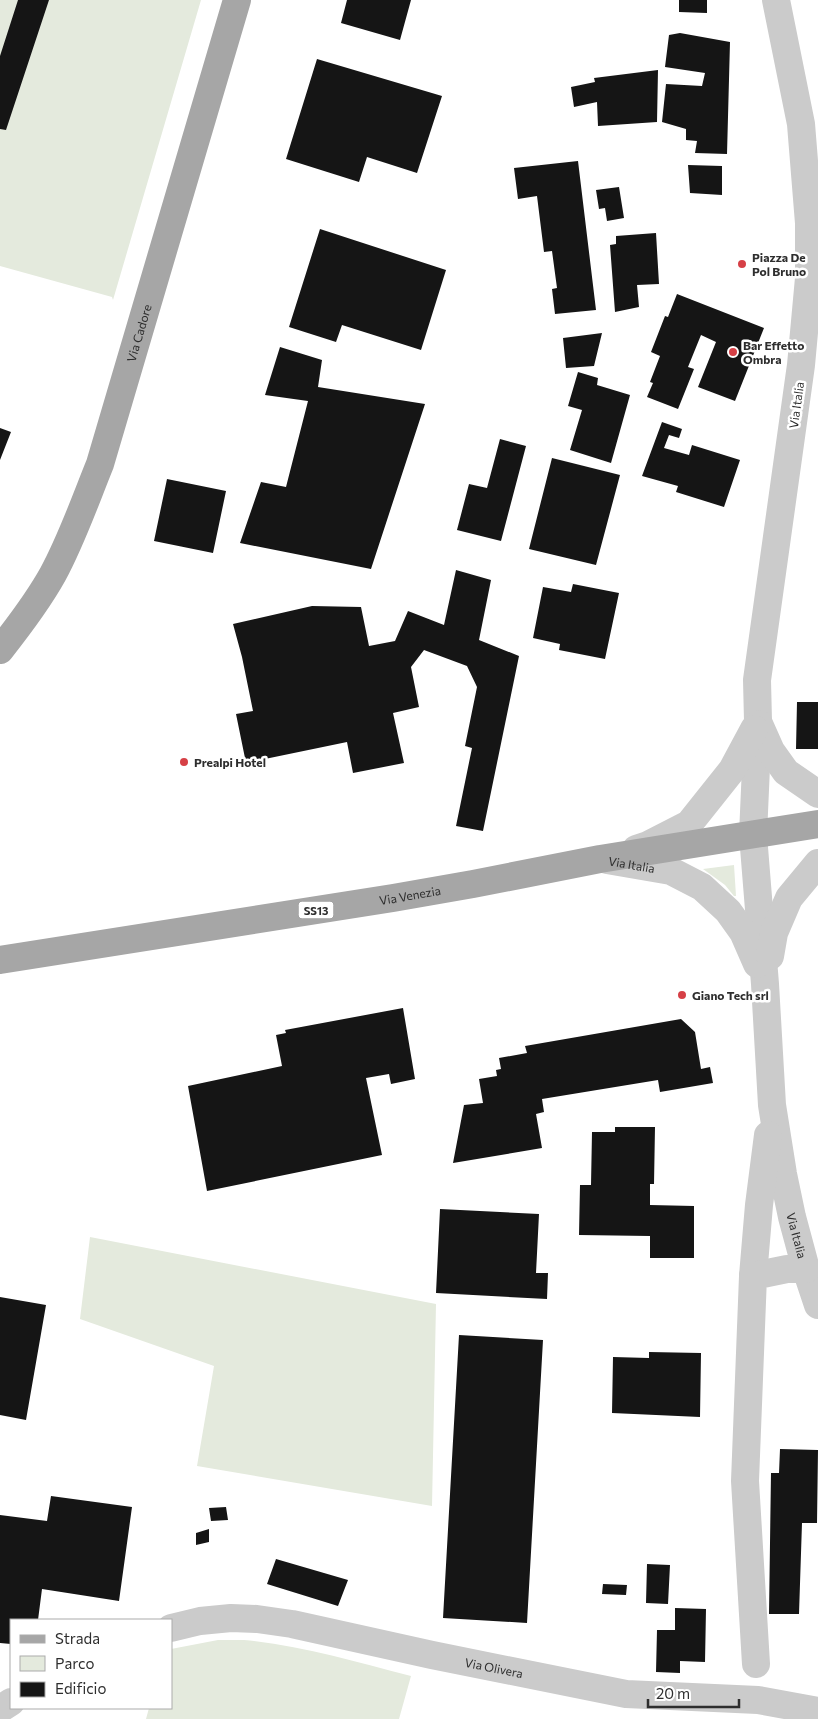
<svg xmlns="http://www.w3.org/2000/svg" width="818" height="1719" viewBox="0 0 818 1719" font-family="Commissioner,sans-serif">
	<rect width="100%" height="100%" fill="#fff"/>
	<path fill="#e4eadd" d="M0,0H201L113,300L112,297L0,266Z
		M734,865L736,896H734L725,885L703,869Z
		M90,1237L436,1304L432,1506L197,1466L214,1366L80,1319Z
		M244,1640C300,1645 356,1662 411,1676L399,1719H146L149,1708H171V1649L218,1640Z"/>
	<path fill="#151515" d="M18,0H49L6,130L0,129V56Z
		M347,0H411L400,40L341,23Z
		M679,0H707V13L679,12Z
		M680,33L730,42L727,154L695,153L697,141L686,140V129L662,122L666,84L702,86L705,73L665,67L669,35Z
		M317,59L442,96L417,173L367,157L359,182L286,159Z
		M658,70L657,122L598,126L597,102L574,107L571,87L595,82L594,78Z
		M578,161L596,310L555,314L552,289L557,288L552,251L544,252L537,196L518,199L514,168Z
		M688,165L722,166V195L690,193Z
		M619,187L624,218L607,221L605,208L599,209L596,190Z
		M320,229L446,270L421,350L342,325L336,342L289,327Z
		M656,233L659,284L637,285L639,307L615,312L610,245L616,244V236Z
		M677,294L764,328L735,401L698,387L716,342L701,335L688,367L694,369L678,409L647,397L653,383L650,382L660,356L651,352L665,316L668,317Z
		M602,333L594,366L566,368L563,338Z
		M280,347L322,360L318,387L425,404L371,569L240,543L261,482L286,487L308,401L265,395Z
		M578,372L598,378L597,385L630,395L611,463L570,450L582,410L568,406Z
		M662,422L682,429L679,438L669,435L664,448L689,455L692,445L740,460L724,507L676,492L678,486L642,476Z
		M0,428L11,432L0,460Z
		M500,439L526,446L501,541L457,530L469,484L487,488Z
		M552,458L620,475L596,565L529,549Z
		M167,479L226,491L213,553L154,541Z
		M456,570L491,580L479,640L519,656L483,831L456,826L472,748L465,746L477,687L467,666L424,650L411,667L419,707L393,713L404,763L353,773L347,742L246,763L236,714L253,711L242,657L233,624L312,606L361,607L369,646L395,641L408,611L444,625Z
		M573,584L619,593L605,659L559,650L560,644L533,638L543,587L571,592Z
		M797,702H818V749H796Z
		M403,1008L415,1079L391,1084L389,1074L366,1078L382,1155L207,1191L188,1086L282,1066L276,1035L286,1033L285,1030Z
		M681,1019L695,1032L701,1069L710,1067L713,1083L660,1092L658,1080L542,1099L544,1112L536,1114L542,1148L453,1163L464,1105L483,1103L479,1079L497,1076L496,1070L501,1069L499,1058L527,1053L525,1046Z
		M615,1127H655L654,1184H650V1205L694,1206V1258H650V1236L579,1235L580,1185H591L592,1132H615Z
		M440,1209L539,1214L536,1273H548L547,1299L436,1293Z
		M0,1297L46,1305L26,1420L0,1415Z
		M459,1335L543,1340L527,1623L443,1618Z
		M649,1352L701,1353L700,1417L612,1413L613,1357L649,1358Z
		M780,1449L818,1450L817,1523H802L799,1614H769L771,1473H779Z
		M51,1496L132,1507L119,1601L42,1589L38,1620H11V1644L0,1643V1515L47,1521Z
		M226,1507L228,1520L211,1521L209,1508Z
		M209,1529V1542L196,1545V1533Z
		M276,1559L348,1580L338,1606L267,1584Z
		M647,1564L670,1565L668,1604L646,1603Z
		M603,1584L627,1585L626,1595L602,1594Z
		M675,1608L706,1609L705,1662L680,1661V1673L656,1672L657,1630H675Z"/>
	<g fill="none" stroke-linecap="round" stroke-linejoin="round">
		<g stroke="#cbcbcb" stroke-width="28">
			<path id="s1" d="M776,0L801,124L809,223V278L801,365L757,680L758,721L753,835L765,984L772,1105L783,1174L792,1217L806,1269L818,1305"/>
			<path d="M759,724L771,751L786,772L818,794"/>
			<path d="M636,849L648,845L689,824L732,770L754,729"/>
			<path id="s2" d="M607,860L671,871L702,887L728,911L743,932L757,964"/>
			<path d="M770,956L774,933L789,898L818,863"/>
			<path d="M753,1276L759,1205L768,1135"/>
			<path id="s3" d="M171,1628L200,1621L231,1618L257,1619L292,1624L432,1655L626,1694L758,1700L818,1711"/>
			<path d="M756,1664L745,1481L753,1276L787,1269H806"/>
			<path d="M0,1709L11,1702"/>
		</g>
		<g stroke="#a6a6a6" stroke-width="28">
			<path id="s4" d="M0,650C19,626 38,601 53,574C72,539 85,501 100,464L237,0"/>
			<path id="s5" d="M0,960L393,898L473,884L600,859L818,824"/>
		</g>
	</g>
	<g fill="#d64046" stroke="#fff" stroke-width="2">
		<circle cx="742" cy="264" r="5"/>
		<circle cx="733" cy="352" r="5"/>
		<circle cx="184" cy="762" r="5"/>
		<circle cx="682" cy="995" r="5"/>
	</g>
	<g text-anchor="middle" dominant-baseline="central" stroke-width="5" stroke-linejoin="round" paint-order="stroke">
		<rect fill="#fff" stroke="#6d6d6d" stroke-width="1" x="298.5" y="901.5" width="35" height="17" rx="4"/>
		<g font-size="11" font-weight="bold" fill="#2e2e2e">
			<text x="316" y="910">SS13</text>
		</g>
		<g font-size="12" font-weight="bold" fill="#2e2e2e" stroke="#fff" text-anchor="start">
			<text x="752" y="257">Piazza De<tspan x="752" dy="14">Pol Bruno</tspan></text>
			<text x="743" y="345">Bar Effetto<tspan x="743" dy="14">Ombra</tspan></text>
			<text x="194" y="762">Prealpi Hotel</text>
			<text x="692" y="995">Giano Tech srl</text>
		</g>
		<g font-size="12" fill="#2e2e2e" stroke="#fff">
			<text stroke="none"><textPath href="#s4" startOffset="349">Via Cadore</textPath></text>
			<text transform="translate(796 405) rotate(-82)">Via Italia</text>
			<text stroke="none"><textPath href="#s2" startOffset="25">Via Italia</textPath></text>
			<text stroke="none"><textPath href="#s5" startOffset="415">Via Venezia</textPath></text>
			<text stroke="none"><textPath href="#s1" startOffset="1245">Via Italia</textPath></text>
			<text stroke="none"><textPath href="#s3" startOffset="329">Via Olivera</textPath></text>
		</g>
	</g>
	<rect x="10" y="1619" width="162" height="90" fill="#ffffff" stroke="#ababab"/>
	<rect x="20" y="1635" width="25" height="8" fill="#a6a6a6" stroke="#ababab"/>
	<text x="55" y="1644" font-size="15" fill="#2e2e2e">Strada</text>
	<rect x="20" y="1656" width="25" height="15" fill="#e4eadd" stroke="#ababab"/>
	<text x="55" y="1669" font-size="15" fill="#2e2e2e">Parco</text>
	<rect x="20" y="1682" width="25" height="15" fill="#151515" stroke="#ababab"/>
	<text x="55" y="1694" font-size="15" fill="#2e2e2e">Edificio</text>
	<path d="M648 1699v8h91v-8" fill="none" stroke="#2e2e2e" stroke-width="2.5"/>
	<text x="656" y="1699" font-size="15" fill="#2e2e2e" stroke="#ffffff" stroke-width="4" paint-order="stroke">20 m</text>
</svg>
